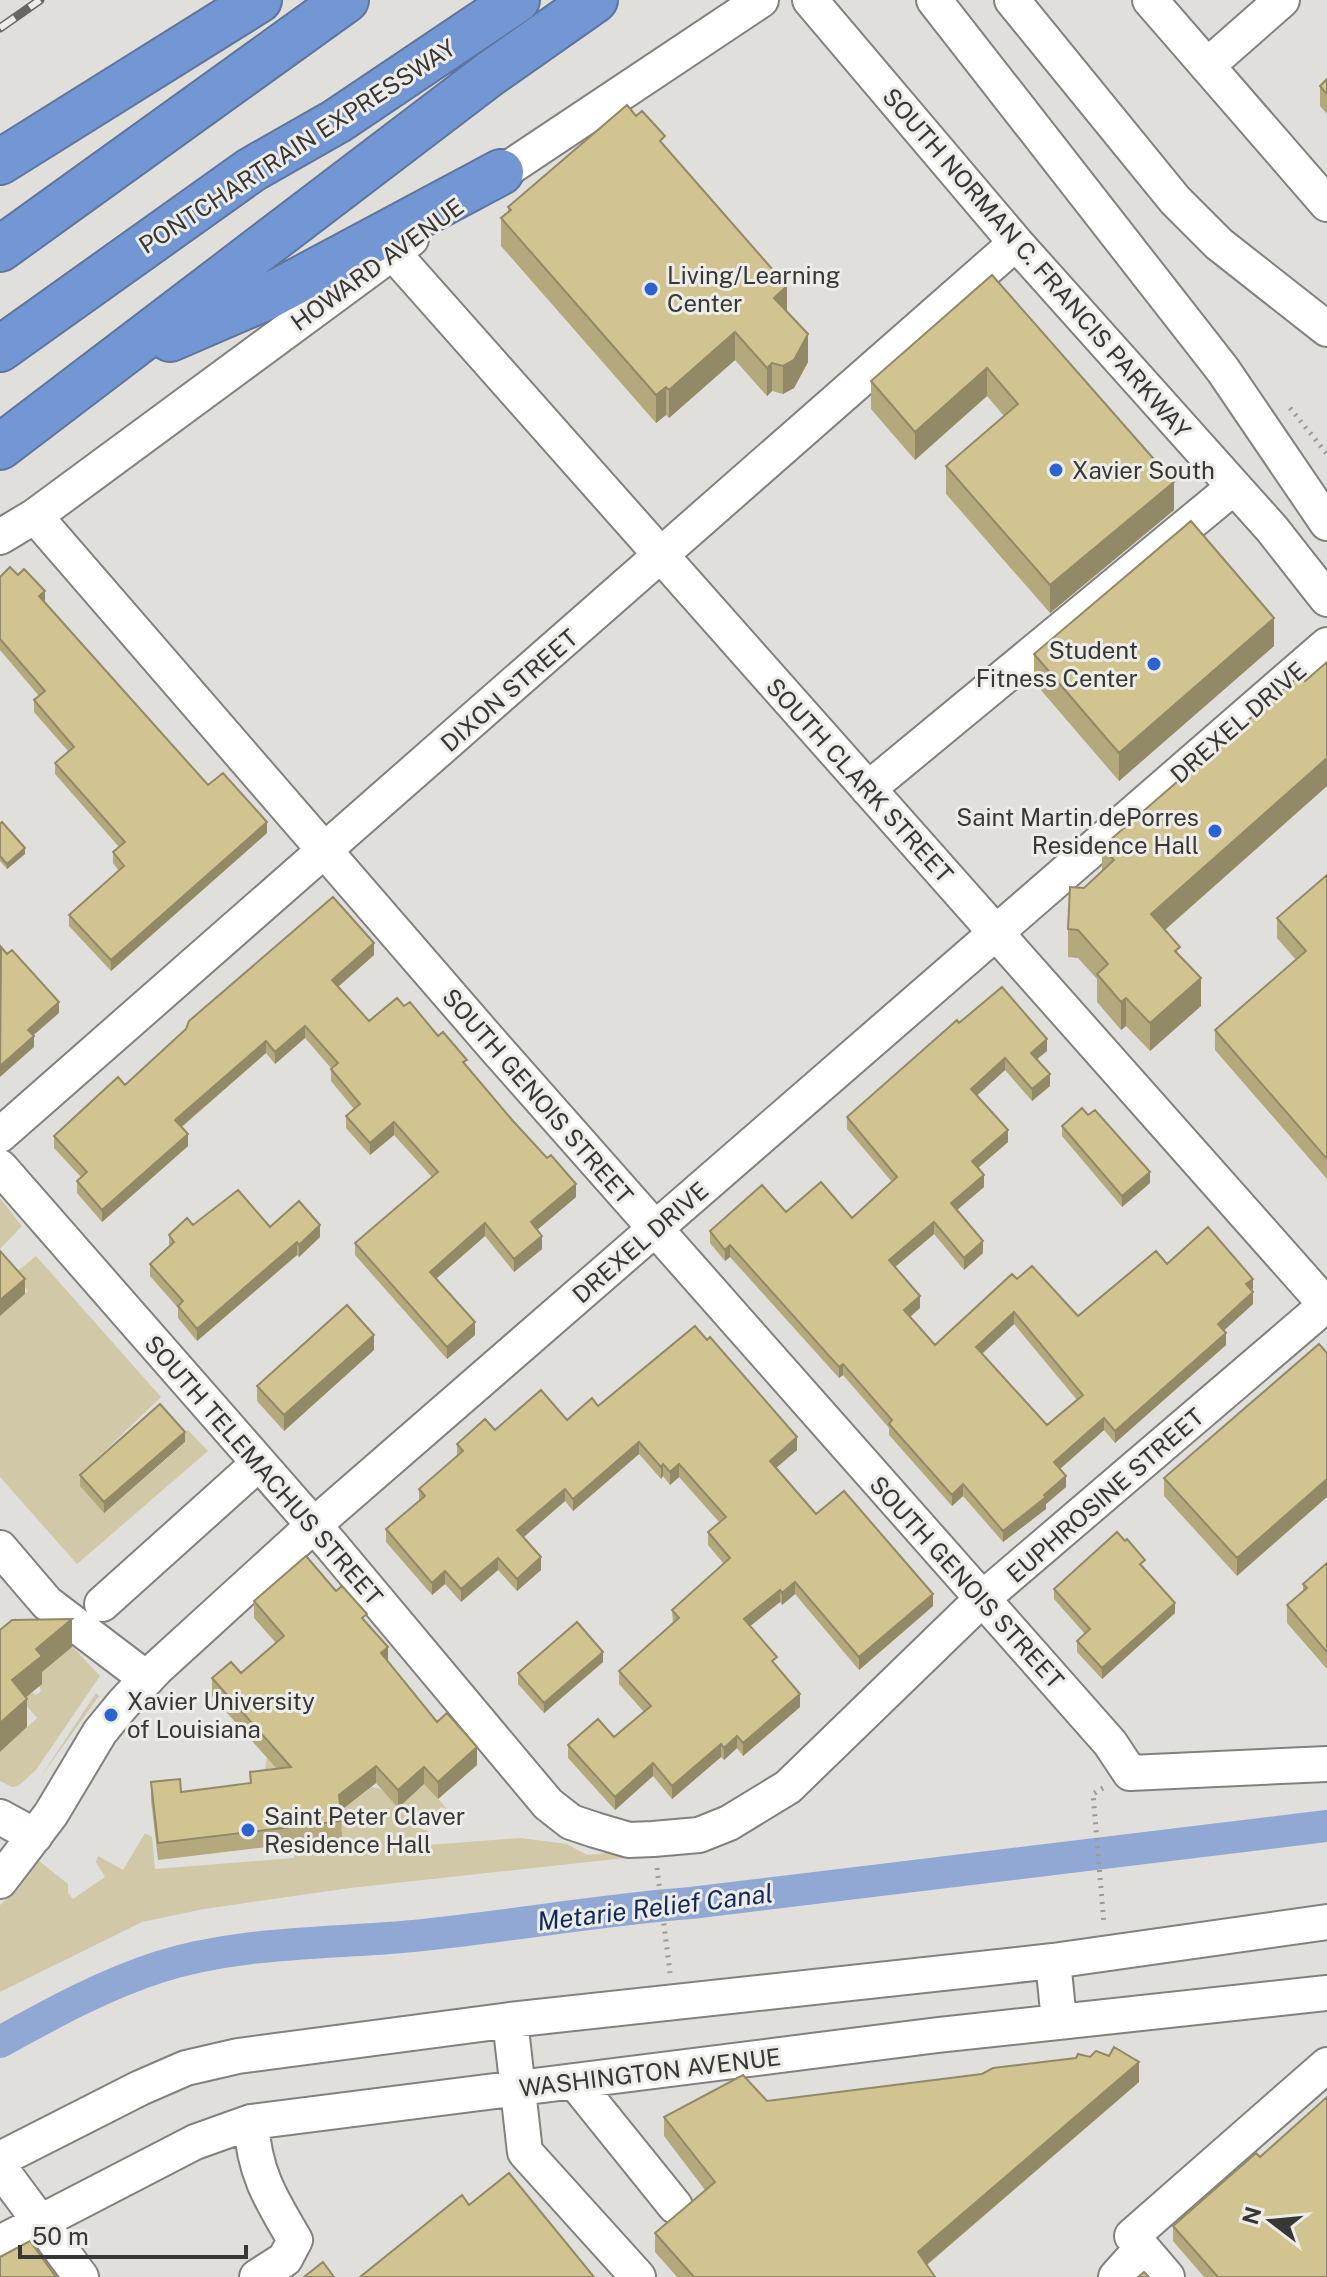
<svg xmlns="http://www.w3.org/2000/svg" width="1327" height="2277" viewBox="0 0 1327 2277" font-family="'Public Sans',sans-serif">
	<rect width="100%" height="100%" fill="#e0dfdb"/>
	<path fill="#d0c8a6" d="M0,1198L22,1226L0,1249Z
		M36,1256L161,1397L90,1465L105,1512L185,1443L180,1436L188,1430L208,1451L77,1564L0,1477V1316L28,1291L14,1274Z
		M65,1639L100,1676L36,1770L18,1786L12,1787L0,1781V1752L37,1718L22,1700L32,1692L36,1695L41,1691L36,1677Z
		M96,1693L99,1696L40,1778Z
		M267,1755L349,1804L372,1787L381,1789L398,1807L425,1784L447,1809L441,1807L434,1815L412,1810L405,1824L428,1831V1845L521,1838L567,1844L587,1855L651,1848L653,1855L350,1888L204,1909L142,1922L0,1992V1905L18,1890L39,1861L68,1884V1893L73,1899L105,1877L96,1862L98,1856L123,1870L145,1833L152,1837L155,1869L294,1858L295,1843L263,1785Z"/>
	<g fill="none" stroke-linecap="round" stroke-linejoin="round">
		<path stroke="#91a8d4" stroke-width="32" d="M0,2042C51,2014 103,1985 159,1967C240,1941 329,1944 413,1936C506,1927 598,1910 691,1903L1327,1826"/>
		<defs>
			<path id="minor" d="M810,0L1016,243L1272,529L1327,599
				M934,0L1223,370L1327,523
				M1012,0L1175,200L1219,244L1327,329
				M1150,0L1327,204
				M1207,66L1282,0
				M482,186L761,0
				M393,253L1327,1306
				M35,516L493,1045L1110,1743L1130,1773L1327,1764
				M0,537L35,516L411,239
				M868,789L1234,487
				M0,1135L1016,243
				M0,1167L331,1545L548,1804L571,1822L595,1830L629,1840L653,1839L699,1835L729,1823L788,1787L982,1599L1327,1304
				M0,1548L47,1603L147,1679
				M102,1604L259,1463
				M0,1817L35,1836
				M0,1881L51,1814L100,1732L123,1704L156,1669L314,1525L1327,645
				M1053,1961L1059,2021
				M510,2020L525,2152L638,2277
				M575,2082L675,2206
				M251,2122C254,2172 270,2198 295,2240L285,2259L257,2277
				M0,2159L140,2088L186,2068L238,2056L510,2020L1053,1961L1327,1922
				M0,2168L81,2277
				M0,2243L195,2142L251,2122L938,2035L1327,1993
				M1116,2277L1142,2248
				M1167,2277L1132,2236L1327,2065"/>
			<path id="highway" d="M0,162L259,0
				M0,249L346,0
				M170,339L265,298L501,172
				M0,349L251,170L337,121L517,0
				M0,447L491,73L595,0"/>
		</defs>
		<use href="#minor" stroke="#82817d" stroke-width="38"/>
		<use href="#highway" stroke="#5e759d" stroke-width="48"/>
		<path stroke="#9c9b98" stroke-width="5" stroke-dasharray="2 6" stroke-linecap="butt" d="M1290,408L1327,454
			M1103,1788L1093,1794L1104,1924
			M657,1868L670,1973"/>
		<use href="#minor" stroke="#fff" stroke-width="34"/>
		<use href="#highway" stroke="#7396d5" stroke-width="44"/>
		<defs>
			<path id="rail" d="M0,28L40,0"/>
		</defs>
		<use href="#rail" stroke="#676664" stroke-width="9"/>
		<use href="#rail" stroke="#edece8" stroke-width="6" stroke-dasharray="18" stroke-linecap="butt"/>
	</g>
	<path fill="#b4a97d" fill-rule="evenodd" d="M1327,79V114L1320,106V86Z
		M636,116L665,146L787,312L808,362L794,388L783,394L772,391L767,396L735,360L669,418L666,415L656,423L501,246V218L508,212V207Z
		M992,275L1174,510L1050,613L946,494V466L1004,416L987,396L915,460L871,409V381Z
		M0,577L45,602L208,785L267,833L111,971L69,926V915L119,871L113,863V852L119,847L55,774V763L68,751L34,712V700L39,696L0,650Z
		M1274,646L1119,781L1034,682V654Z
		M1327,662V786L1165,930L1180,956L1201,1006L1150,1051L1126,1026L1121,1030L1097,1002V979L1078,958L1068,957V929L1102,870V847Z
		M0,824L25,854L7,869L0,861Z
		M1327,875V1179L1215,1050V1030L1296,960L1277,938V918Z
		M374,955L338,987L369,1021L404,1006L438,1036L467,1066L576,1197L537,1230L542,1249L514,1272L485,1236L436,1279L475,1335L447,1359L355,1255V1243L432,1177L394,1135L370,1155L346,1128V1116L354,1109L331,1081V1068L305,1038L275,1064L266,1053L182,1127L188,1146L102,1222L77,1193V1181L81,1177L54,1148V1136L125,1085Z
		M959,1023L1047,1051L1037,1059L1050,1086L1032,1101L1005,1070L977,1095L1008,1142L978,1168L984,1187L957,1210L983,1253L964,1270L934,1234L895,1267L920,1308L910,1317L935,1345L1017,1279L1078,1316L1167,1264L1252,1291L1253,1304L1223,1330L1226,1345L1115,1443L1104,1430L1060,1469L1066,1487L1046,1504V1509L1003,1542L963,1496L952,1506L889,1435V1428L843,1375L839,1378L730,1257L725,1261L710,1243V1231L786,1212L852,1218L892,1182L847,1129V1117ZM1014,1324L1077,1400L1047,1425L982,1354Z
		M1062,1126L1150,1183L1122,1207L1062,1136Z
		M270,1227L320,1237L299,1257L297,1255L197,1341L178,1318V1308L150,1276V1264L169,1247V1235Z
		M374,1350L284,1431L257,1401V1386Z
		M1327,1353L1237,1576L1164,1496V1478Z
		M598,1406L797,1450L776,1468L816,1514L933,1606L859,1670L795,1594L782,1605L780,1602L750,1626L777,1667L800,1707L743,1756L737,1748L724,1760L721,1757L672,1799L653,1776L615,1810L568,1758V1745L614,1737L644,1712L619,1684V1671L673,1624L672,1610L724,1564L708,1545V1532L720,1523L679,1477L670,1485L663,1476L661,1479L639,1454L573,1511L565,1501L523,1537L541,1570L517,1591L498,1570L461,1602L445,1584L432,1595L386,1542V1529L419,1501V1489L457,1456V1444L495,1430L567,1420Z
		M185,1442L104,1513L80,1486V1475Z
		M1327,1563V1669L1287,1623V1605L1303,1592V1584Z
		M1145,1570L1175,1613L1102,1679L1077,1652V1641L1085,1634L1054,1599V1589Z
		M336,1591L367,1623L388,1662L437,1722L477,1765L438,1799L424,1784L398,1808L376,1783L341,1810L342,1838L158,1860L151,1800V1782L181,1792L250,1784V1772L277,1769L212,1696V1678L241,1673L276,1643L254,1618V1601Z
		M603,1662L544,1713L518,1684V1673Z
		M1139,2082L927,2265L935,2277H677L655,2252V2233L705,2190L664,2136V2117L767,2101Z
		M1173,2226L1327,2277H1204L1173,2241Z"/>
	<path fill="#928966" d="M787,286V314L774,298Z
		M735,332V360L669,418V390Z
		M808,334V362L794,388L783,394V366Z
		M772,363V391L767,396V368Z
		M987,368V396L915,460V432Z
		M666,387V415L656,423V395Z
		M1174,482V510L1050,613V585Z
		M45,591V602L39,596Z
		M1274,618V646L1119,781V753Z
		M1327,758V786L1151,942V914Z
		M267,822V833L111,971V960Z
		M25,848V854L7,869V864Z
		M374,943V955L332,992V980Z
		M1201,978V1006L1150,1051V1023Z
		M1126,998V1026L1121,1030V1002Z
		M59,1002V1013L28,1040V1030Z
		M305,1026V1038L275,1064V1052Z
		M34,1036V1047L0,1077V1066Z
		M1047,1039V1051L1031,1064V1053Z
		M266,1041V1053L175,1132V1120Z
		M1005,1058V1070L971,1101V1089Z
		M1050,1074V1086L1032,1101V1089Z
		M394,1122V1135L370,1155V1143Z
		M1008,1130V1142L972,1173V1161Z
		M188,1134V1146L102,1222V1210Z
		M1150,1172V1183L1122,1207V1196Z
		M984,1175V1187L951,1215V1203Z
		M576,1184V1197L531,1235V1222Z
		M934,1222V1234L889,1272V1260Z
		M485,1223V1236L430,1284V1272Z
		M320,1225V1237L299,1257V1245Z
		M542,1236V1249L514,1272V1259Z
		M983,1241V1253L964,1270V1258Z
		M297,1242V1255L197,1341V1329Z
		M730,1245V1257L725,1261V1250Z
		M25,1279V1294L0,1316V1300Z
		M1253,1279V1290L1246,1284Z
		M1253,1292V1304L1218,1336V1324Z
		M920,1296V1308L904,1322V1310Z
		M1014,1312V1324L976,1359V1347Z
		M475,1322V1335L447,1359V1347Z
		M1226,1333V1345L1115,1443V1431Z
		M374,1335V1350L284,1431V1415Z
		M843,1364V1375L839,1378V1367Z
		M1104,1418V1430L1054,1474V1462Z
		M185,1432V1442L104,1513V1502Z
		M797,1437V1450L770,1473V1461Z
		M639,1442V1454L573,1511V1499Z
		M663,1464V1476L661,1479V1467Z
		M679,1464V1477L670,1485V1472Z
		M1066,1476V1487L1046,1504V1509L1003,1542V1531Z
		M1327,1479V1497L1237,1576V1558Z
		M963,1484V1496L952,1506V1495Z
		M565,1489V1501L517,1543V1530Z
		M541,1557V1570L517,1591V1579Z
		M498,1558V1570L461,1602V1589Z
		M445,1571V1584L432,1595V1583Z
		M795,1582V1594L782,1605V1593Z
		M780,1590V1602L744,1631V1619Z
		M933,1594V1606L859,1670V1657Z
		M1175,1603V1613L1102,1679V1668Z
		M72,1619V1647L42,1672V1684L12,1709V1680L36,1649Z
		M388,1647V1664L381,1653Z
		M603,1652V1662L544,1713V1703Z
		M800,1694V1707L743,1756V1743Z
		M27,1699V1727L0,1752V1723Z
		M737,1736V1748L724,1760V1748Z
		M721,1744V1757L672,1799V1786Z
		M477,1747V1765L438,1799V1782Z
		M653,1763V1776L615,1810V1797Z
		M376,1766V1783L339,1812V1795Z
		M424,1767V1784L398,1808V1790Z
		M1139,2062V2082L918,2272V2252Z"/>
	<path fill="#d1c491" stroke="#928966" stroke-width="2" fill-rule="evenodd" d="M1327,79V94L1320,86Z
		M627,105L636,116L642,111L665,136L660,141L787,286L774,298L808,334L794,360L783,366L772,363L767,368L735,332L669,390L666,387L656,395L501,218L511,210L508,207Z
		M992,275L1174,482L1050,585L946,466L1018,404L987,368L915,432L871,381Z
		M1191,521L1274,618L1119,753L1034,654Z
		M10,567L18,575L24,569L45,591L39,596L208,785L223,773L267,822L111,960L69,915L124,866L113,852L125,842L55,763L74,747L34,700L45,691L0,639V577Z
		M1327,662V758L1151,914L1180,947L1175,951L1201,978L1150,1023L1126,998L1121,1002L1097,974L1108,964L1078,930L1068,929L1070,887L1084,888L1114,860L1102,847L1300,675L1305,681Z
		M2,822L25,848L7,864L0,856V824Z
		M1327,875V1159L1215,1030L1306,951L1277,918Z
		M333,897L374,943L332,980L369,1021L397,998L404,1006L410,1002L438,1036L443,1032L467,1060L463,1062L513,1121L547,1158L551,1155L576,1184L531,1222L542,1236L514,1259L485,1223L430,1272L475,1322L447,1347L355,1243L438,1172L394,1122L370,1143L346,1116L360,1104L331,1069L338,1063L305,1026L275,1052L266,1041L175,1120L188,1134L102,1210L77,1181L87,1172L54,1136L118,1077L125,1085L186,1029L189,1021Z
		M1,947L7,954L12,950L59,1002L28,1030L34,1036L0,1066Z
		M1002,987L1047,1039L1031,1053L1050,1074L1032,1089L1005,1058L971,1089L1008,1130L972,1161L984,1175L951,1203L983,1241L964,1258L934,1222L889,1260L920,1296L904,1310L935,1345L1012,1274L1017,1279L1032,1266L1078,1316L1156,1251L1167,1264L1208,1227L1253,1279L1246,1284L1253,1292L1218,1324L1226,1333L1115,1431L1104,1418L1054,1462L1066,1476L1044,1495L1046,1497L1003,1531L963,1484L952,1495L889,1424L892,1420L843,1364L839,1367L730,1245L725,1250L710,1231L762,1185L786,1212L821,1182L852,1218L897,1177L847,1117L957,1020L959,1023ZM1014,1312L1083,1395L1047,1425L976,1347Z
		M1082,1108L1088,1115L1095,1110L1150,1172L1122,1196L1062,1126Z
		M238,1190L270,1227L299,1201L320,1225L299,1245L297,1242L197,1329L178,1306L183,1301L150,1264L174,1242L169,1235L187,1218L193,1225Z
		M0,1251L25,1279L0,1300Z
		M347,1305L374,1335L284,1415L257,1386Z
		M695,1326L707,1340L710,1337L797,1437L770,1461L816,1514L844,1491L933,1594L859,1657L795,1582L782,1593L780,1590L744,1619L777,1657L772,1661L800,1694L743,1743L737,1736L724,1748L721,1744L672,1786L653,1763L615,1797L568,1745L598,1719L614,1737L651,1706L619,1671L679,1618L672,1610L730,1558L708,1532L726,1517L679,1464L670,1472L663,1464L661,1467L639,1442L573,1499L565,1489L517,1530L541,1557L517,1579L498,1558L461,1589L445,1571L432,1583L386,1529L425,1496L419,1489L463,1451L457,1444L485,1419L495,1430L541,1390L567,1420L592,1398L598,1406Z
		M1319,1344L1327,1353V1479L1237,1558L1164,1478Z
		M160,1404L185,1432L104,1502L80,1475Z
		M1117,1532L1125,1541L1127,1539L1145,1560L1140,1564L1175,1603L1102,1668L1077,1641L1090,1629L1054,1589Z
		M306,1556L336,1591L342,1586L367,1614L362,1618L388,1647L381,1653L437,1722L447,1713L477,1747L438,1782L424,1767L398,1790L376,1766L339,1795L342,1821L158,1843L151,1782L180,1779L181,1792L251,1783L250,1772L291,1767L212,1678L231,1662L241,1673L284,1636L254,1601Z
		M1327,1563V1652L1287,1605L1307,1588L1303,1584Z
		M72,1619L36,1649L42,1656L12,1680L27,1699L0,1723V1630L12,1620Z
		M577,1622L603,1652L544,1703L518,1673Z
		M1114,2047L1139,2062L918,2252L935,2277H694L655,2233L715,2182L664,2117L743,2075L767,2101L982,2074L993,2068L1076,2058L1078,2054L1090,2057L1096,2051L1109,2056Z
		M1327,2097V2277H1218L1173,2226L1256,2153L1260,2157Z
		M509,2173L594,2277H360L462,2195L469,2205Z
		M30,2241L56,2277H0V2257Z
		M323,2262L334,2277H304Z
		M1144,2272L1149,2277H1138Z"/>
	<g fill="#2c63d1" stroke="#edece8" stroke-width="3">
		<circle cx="651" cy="289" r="8"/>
		<circle cx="1056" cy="470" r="8"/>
		<circle cx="1154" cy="664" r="8"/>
		<circle cx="1215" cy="831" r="8"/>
		<circle cx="111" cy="1715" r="8"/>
		<circle cx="248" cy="1830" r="8"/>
	</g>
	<g text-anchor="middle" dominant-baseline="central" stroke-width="6" stroke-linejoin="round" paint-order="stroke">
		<g font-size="24" fill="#383736" stroke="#edece8">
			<text transform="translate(297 146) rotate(-33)">PONTCHARTRAIN EXPRESSWAY</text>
			<text transform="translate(1037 263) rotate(49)">SOUTH NORMAN C. FRANCIS PARKWAY</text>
			<text transform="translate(377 264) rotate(-36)">HOWARD AVENUE</text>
			<text transform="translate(509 690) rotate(-41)">DIXON STREET</text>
			<text transform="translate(1238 722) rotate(-41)">DREXEL DRIVE</text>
			<text transform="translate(860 780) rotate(48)">SOUTH CLARK STREET</text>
			<text transform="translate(538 1096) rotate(49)">SOUTH GENOIS STREET</text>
			<text transform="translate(640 1242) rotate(-41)">DREXEL DRIVE</text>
			<text transform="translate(264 1470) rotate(49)">SOUTH TELEMACHUS STREET</text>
			<text transform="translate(1105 1495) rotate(-41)">EUPHROSINE STREET</text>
			<text transform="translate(967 1582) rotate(48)">SOUTH GENOIS STREET</text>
			<text transform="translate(650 2072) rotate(-7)">WASHINGTON AVENUE</text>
		</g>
		<g font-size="24" fill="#383736" stroke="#edece8" text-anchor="start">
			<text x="667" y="275">Living/Learning<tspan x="667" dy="28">Center</tspan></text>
			<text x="1072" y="470">Xavier South</text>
			<text x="1138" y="650" text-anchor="end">Student<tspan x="1138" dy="28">Fitness Center</tspan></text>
			<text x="1199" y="817" text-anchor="end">Saint Martin dePorres<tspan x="1199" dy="28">Residence Hall</tspan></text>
			<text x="127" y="1701">Xavier University<tspan x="127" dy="28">of Louisiana</tspan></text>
			<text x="264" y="1816">Saint Peter Claver<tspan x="264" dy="28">Residence Hall</tspan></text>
		</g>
		<g font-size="26" font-style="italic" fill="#0f295d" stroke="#edece8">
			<text transform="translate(655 1907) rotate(-7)">Metarie Relief Canal</text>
		</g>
	</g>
	<g transform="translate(1271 2221) rotate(286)" stroke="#edece8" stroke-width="6" paint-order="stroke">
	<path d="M0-6L14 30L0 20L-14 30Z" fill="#383736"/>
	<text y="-12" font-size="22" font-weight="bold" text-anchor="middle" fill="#383736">N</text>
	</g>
	<path d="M20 2245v12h226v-12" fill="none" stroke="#383736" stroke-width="4"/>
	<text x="32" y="2245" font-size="24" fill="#383736" stroke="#edece8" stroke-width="6" paint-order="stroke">50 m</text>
</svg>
